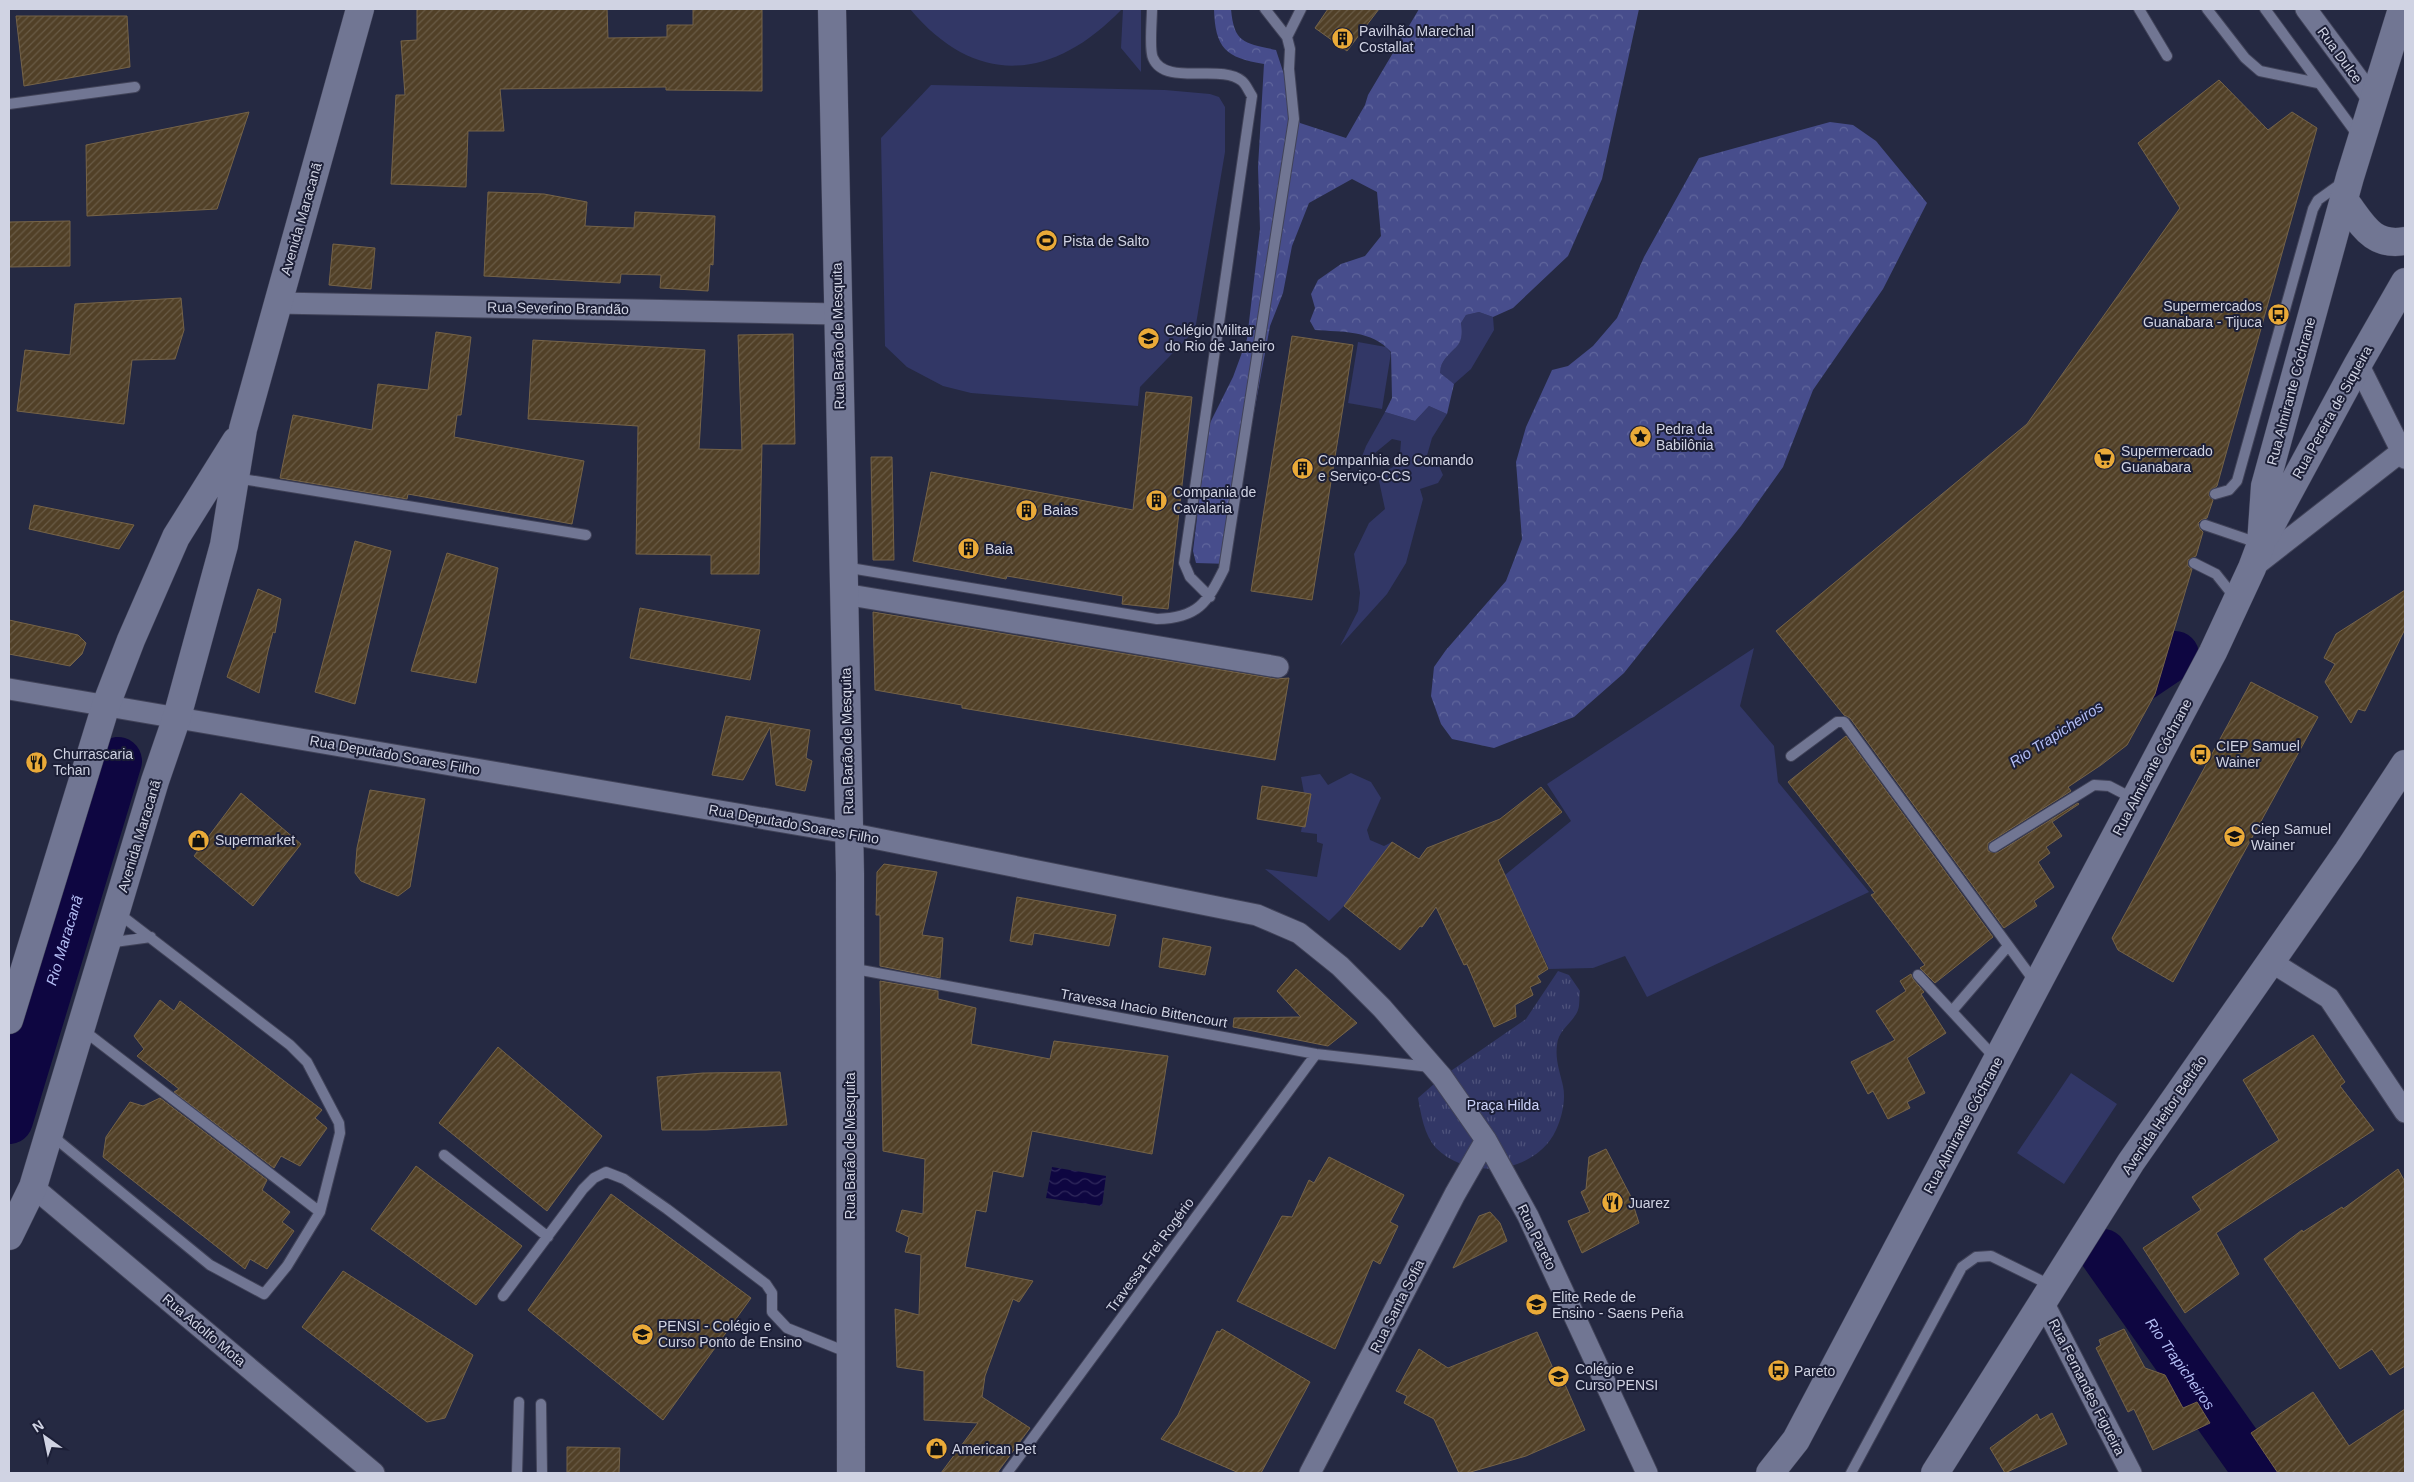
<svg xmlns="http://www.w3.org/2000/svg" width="2414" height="1482" viewBox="0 0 2414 1482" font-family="Arial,sans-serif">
	<defs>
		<pattern id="forest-crowns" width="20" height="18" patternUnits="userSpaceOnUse" patternTransform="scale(1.25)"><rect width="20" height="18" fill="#474d8c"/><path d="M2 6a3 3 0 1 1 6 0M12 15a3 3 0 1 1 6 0" fill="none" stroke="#60669c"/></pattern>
		<pattern id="park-tufts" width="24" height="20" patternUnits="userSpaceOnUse" patternTransform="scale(1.25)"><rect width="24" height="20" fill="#323766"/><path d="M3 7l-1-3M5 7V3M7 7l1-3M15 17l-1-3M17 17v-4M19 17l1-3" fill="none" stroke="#4f537c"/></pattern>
		<pattern id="water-waves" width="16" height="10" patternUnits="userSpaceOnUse" patternTransform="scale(1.25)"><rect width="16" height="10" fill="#0e0641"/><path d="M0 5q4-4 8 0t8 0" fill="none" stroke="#30295c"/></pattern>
		<pattern id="building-hatch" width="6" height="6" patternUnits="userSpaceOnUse" patternTransform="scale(1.25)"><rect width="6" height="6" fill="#514027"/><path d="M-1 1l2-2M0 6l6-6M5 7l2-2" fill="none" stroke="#695b46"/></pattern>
	</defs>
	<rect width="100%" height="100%" fill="#252942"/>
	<path fill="#323766" d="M910,9H1122C1054,80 977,89 910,9Z
		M1123,9H1141V72L1121,48Z
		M931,85L1165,90L1210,94L1219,97L1225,107V152L1195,330L1140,387L1138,406L971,393L943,386L907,367L885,346L881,138Z
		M1479,312L1493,317L1494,330L1471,369L1454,384L1439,374C1440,370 1441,365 1443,362C1452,346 1465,348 1461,323L1466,315Z
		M1358,342L1386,347L1391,353L1382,409L1348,403Z
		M1429,406L1447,414L1432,438L1426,459L1439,466L1443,475L1438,483L1420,489L1423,499L1406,563L1387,594L1340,646L1358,611L1360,593L1354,554L1369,523L1385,509L1379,481L1382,473L1393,467L1400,454L1401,441L1392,439L1358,467L1366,446L1385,412L1415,421Z
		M1754,648L1740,706L1774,746L1778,782L1869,892L1647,997L1625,956L1593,968L1549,969L1505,875L1571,821L1547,784Z
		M1351,773L1371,782L1381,798L1367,830L1370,840L1384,846L1392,842L1344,906L1329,921L1265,869L1317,877L1323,844L1317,842V834L1301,832L1302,826H1305L1311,794L1304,793L1301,777L1320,774L1328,785Z
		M2071,1073L2117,1104L2064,1184L2017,1153Z"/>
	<path fill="url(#forest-crowns)" d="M1214,9H1231C1234,44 1245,43 1276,50L1300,123L1346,138L1365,105L1368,95L1419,9H1639L1602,179L1568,256L1513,308L1493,317L1479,312L1466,315L1461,323C1465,348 1453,346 1443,362C1441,365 1440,370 1440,373L1454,384L1447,414L1429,406L1415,421L1385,412L1392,398L1391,352C1372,330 1342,332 1315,330L1310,321L1315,308L1311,294L1318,280L1341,264L1365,256L1381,236L1377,192L1352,179L1309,203L1292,246L1283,293L1270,326L1231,537L1230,564L1196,563L1193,551L1208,427L1233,377L1247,339L1260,229L1258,167L1264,64C1226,58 1215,48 1214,9Z
		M1830,122L1853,125L1876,141L1927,203L1883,289L1813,390L1783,467L1741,526L1624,673L1574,717L1494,748L1452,739L1441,724L1431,696L1434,667L1446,650L1506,581L1522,539L1516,462L1526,427L1552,370L1568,366L1593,346L1617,318L1644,257L1699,158Z"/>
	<path fill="url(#park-tufts)" d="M1558,971L1569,975L1580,991C1579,997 1580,1005 1578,1010C1573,1023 1558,1030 1557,1045C1555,1060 1560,1072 1563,1086C1566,1100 1562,1117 1556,1130C1536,1174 1468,1181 1436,1148C1424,1135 1421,1114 1418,1098L1442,1077L1526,1019Z"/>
	<path fill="url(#water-waves)" d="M1052,1167L1106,1176L1102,1206L1046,1198Z"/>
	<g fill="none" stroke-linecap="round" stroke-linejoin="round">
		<g stroke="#0e0641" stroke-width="48">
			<path d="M2111,698L2175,655"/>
			<path id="s1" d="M9,1120L118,761"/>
			<path id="s2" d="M2103,1253L2258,1473"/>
		</g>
	</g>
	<path fill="url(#building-hatch)" stroke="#756348" d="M417,9H607L608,38L667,37V25H693V9H762V91L666,90V87L500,89L504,131H468L466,187L391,184L396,95H405L401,41L417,40Z
		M1328,9H1379L1347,51L1315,28Z
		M16,16H127L130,67L24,86Z
		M2219,80L2268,130L2292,112L2317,128L2217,486L2209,492V496L2213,500L2207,518L2201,520L2198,523L2200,529L2203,532L2196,556L2188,560V566L2192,569L2155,694L2127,745L2101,765L2068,787L2071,791L1988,843V851L1997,853L2078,803L2079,804L2052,822L2062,836L2046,847L2050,853L2038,862L2054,887L2034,901L2037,906L2004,928L1850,718L1844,715L1776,631L2027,424L2180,208L2138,143Z
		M249,112L217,209L87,216L86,145Z
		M488,192L544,194L587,202L585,226L634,228L635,212L715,216L713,265L710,264L708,291L660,288L661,275L621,274L620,283L484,276Z
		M70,221V266L9,267V222Z
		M333,244L375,248L371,289L329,285Z
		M181,298L184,330L175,359L132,360L124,424L17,411L25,350L70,355L75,304Z
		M436,332L471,337L461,415H457L454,437L584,461L572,524L408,494L407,499L280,478L293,415L372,430L378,384L428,390Z
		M793,334L795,444H762L759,574H711V555L636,554L638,426L528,419L533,340L705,350L699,449L742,450L738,335Z
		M1292,336L1353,345L1312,600L1251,591Z
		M1146,392L1192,397L1168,609L1122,604L1123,596L1007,576L1006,579L913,561L931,472L1133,510Z
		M871,457H892L894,560H873Z
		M34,505L134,525L119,549L29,529Z
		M355,541L391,551L355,704L315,692Z
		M447,553L498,568L476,683L411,671Z
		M258,589L281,599L275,633L273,632L268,651L259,693L227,677Z
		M2405,590V629L2365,711L2358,709L2351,723L2325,682L2335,664L2324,658L2336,634Z
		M640,608L760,630L750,680L630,658Z
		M873,612L1276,679L1289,678L1275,760L962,708V705L875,690Z
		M9,620L78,635L86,643L82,654L70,666L9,654Z
		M2251,682L2318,717L2173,982L2118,950L2112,938Z
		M726,716L810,730L806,758L812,761L805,791L776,785L770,727L743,780L712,775Z
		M1846,736L1993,937L1935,983L1920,968L1925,965L1871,895L1875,893L1788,782Z
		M1262,786L1311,794L1305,827L1257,819Z
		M1541,787L1562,812L1498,860L1548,969L1537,976L1541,982L1530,987L1533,995L1515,1005L1516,1017L1494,1027L1467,964L1464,965L1436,907L1422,927L1420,926L1400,950L1344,906L1392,842L1419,859L1427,848L1500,819Z
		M370,790L425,799L410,887L398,896L361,881L355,873L357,848Z
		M241,793L301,844L253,906L194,856Z
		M884,864L937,872L922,935L943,938L940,978L880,966V915H876L877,872Z
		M1017,897L1116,915L1109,946L1034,933L1032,945L1010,941Z
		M1163,938L1211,947L1205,975L1159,967Z
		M1296,969L1357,1023L1328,1046L1233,1027L1234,1018L1301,1017L1277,991Z
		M1911,974L1913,979L1924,992L1921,994L1946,1033L1907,1058L1925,1093L1907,1102L1910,1108L1888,1119L1873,1091L1868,1094L1851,1062L1895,1040L1876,1011L1906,991L1900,981Z
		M880,981L938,991V999L976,1008L971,1044L1050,1059L1054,1041L1168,1056L1152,1154L1032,1131L1023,1177L993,1171L986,1212L976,1210L965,1267L1033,1281L1019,1302L1013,1299L985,1376L982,1397L1030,1428L997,1473H941L978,1423L924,1420V1371L897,1367L895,1309L919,1315L921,1255L905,1252L909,1237L896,1231L902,1210L923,1214L925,1159L883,1151Z
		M160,1000L174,1011L180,1001L322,1110L315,1118L327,1128L300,1166L281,1156L274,1168L174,1092L179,1089L137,1056L144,1049L134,1036Z
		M2313,1035L2345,1082L2340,1086L2374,1130L2216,1233L2239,1274L2185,1313L2143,1248L2201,1210L2192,1197L2279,1140L2243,1080Z
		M498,1047L602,1136L547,1211L439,1123Z
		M780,1072L787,1125L706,1130H662L657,1077L703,1073Z
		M160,1098L267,1180L262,1190L290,1212L282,1222L294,1231L267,1269L250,1259L245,1269L103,1157L106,1137L130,1102L143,1106Z
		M1606,1149L1630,1195L1639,1223L1582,1253L1568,1221L1590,1212L1581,1192L1586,1189L1589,1157Z
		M1329,1157L1404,1195L1390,1222L1398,1226L1380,1264L1373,1260L1335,1349L1237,1301L1282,1216L1292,1217L1309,1180L1314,1183Z
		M416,1166L522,1246L476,1305L371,1229Z
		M2398,1169L2405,1182V1366L2390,1375L2372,1349L2340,1369L2264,1259L2302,1230L2303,1232L2342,1207L2343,1209Z
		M611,1194L751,1298L663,1420L528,1310Z
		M1490,1212L1500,1223L1507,1241L1453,1268L1479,1216Z
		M343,1271L473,1355L445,1418L427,1422L302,1327Z
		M1222,1329L1310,1382L1261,1473H1239L1161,1439L1178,1415L1217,1331L1220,1332Z
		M2124,1329L2145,1368L2165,1375L2183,1408L2197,1402L2210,1423L2153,1450L2134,1409L2128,1412L2096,1348L2101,1345L2099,1340Z
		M1537,1332L1555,1373L1559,1371L1585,1430L1526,1456L1467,1473H1459L1434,1419L1404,1403L1407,1396L1396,1391L1419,1349L1448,1368Z
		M2313,1392L2349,1446L2405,1409V1473H2278L2251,1433Z
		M2052,1413L2067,1444L2005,1473L1990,1448L2037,1414L2040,1420Z
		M567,1447L620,1448L619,1473H567Z"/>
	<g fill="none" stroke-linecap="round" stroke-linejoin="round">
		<defs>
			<path id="lane" d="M1152,9C1152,20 1149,50 1153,58C1165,87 1221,63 1242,81C1246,84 1249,92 1252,96L1184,563L1190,577L1210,597
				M2139,9L2167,56
				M2207,9L2245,58L2260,71L2318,83
				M2265,9L2359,137
				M1287,37L1301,9
				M9,104L135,87
				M236,478L586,535
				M2215,494L2229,490L2237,481L2313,209L2318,200L2343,182
				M2205,525L2258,543
				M2194,563L2216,574L2236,599
				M844,567L1157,619C1198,618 1207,603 1224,569L1294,119L1289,69L1290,49L1287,37L1265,9
				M1791,756L1837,722H1844L2035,982
				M1994,847L2094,785L2109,786L2134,799
				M107,943L151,937
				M850,968L1316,1054L1430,1067
				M1918,975L1997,1060
				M1952,1011L2008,946
				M83,1030L320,1212
				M50,1134L210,1265L264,1294L287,1266L320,1212L340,1133L339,1123L307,1062L290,1045L118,913
				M444,1155L548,1237
				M503,1296L583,1189L594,1178L606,1172L624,1179L667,1209L766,1284L772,1293V1312L787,1328L849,1353
				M541,1404L542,1473
				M517,1473L519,1402
				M1007,1473L1316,1054
				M1851,1473L1962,1267L1976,1257L1991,1256L2052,1286"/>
			<path id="street" d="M2306,9L2375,102
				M277,303L838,314
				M2358,364L2405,458
				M2252,568L2402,451
				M844,594L1278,667
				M9,689L848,833L1257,915L1299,933L1340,966L1382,1008L1442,1077L1486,1140L1528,1216L1647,1473
				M2270,961L2329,998L2405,1112
				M33,1187L374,1473
				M2043,1302L2131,1473
				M1310,1473L1455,1194L1486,1140"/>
			<path id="secondary" d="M832,9L850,874L851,1473
				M2344,200C2362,223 2371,247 2405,241
				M2265,536L2358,364L2405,282
				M9,1020L106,705L131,640L176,537L236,441
				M9,1236L33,1187L155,781L177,717L224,545L243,429L360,9
				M1770,1473L1796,1440L2213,652L2252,568L2261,544L2265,486L2350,177L2402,9
				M1935,1473L2131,1162L2348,851L2405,764"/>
		</defs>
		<use href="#lane" stroke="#414359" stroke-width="12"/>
		<use href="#street" stroke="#414359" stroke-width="23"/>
		<use href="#secondary" stroke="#414359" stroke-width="29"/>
		<use href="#lane" stroke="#717693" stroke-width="10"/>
		<use href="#street" stroke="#717693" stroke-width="21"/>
		<use href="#secondary" stroke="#717693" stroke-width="28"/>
	</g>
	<defs>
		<symbol id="building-disc" viewBox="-11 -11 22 22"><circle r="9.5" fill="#eaaa38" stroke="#1c1f37"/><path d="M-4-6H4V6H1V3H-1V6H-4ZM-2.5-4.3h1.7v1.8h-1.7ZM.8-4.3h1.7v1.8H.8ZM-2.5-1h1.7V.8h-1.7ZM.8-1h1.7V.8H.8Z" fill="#111"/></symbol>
		<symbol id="stadium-disc" viewBox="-11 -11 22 22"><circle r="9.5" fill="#eaaa38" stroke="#1c1f37"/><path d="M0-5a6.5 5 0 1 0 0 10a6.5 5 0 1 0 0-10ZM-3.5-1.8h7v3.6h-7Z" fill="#111"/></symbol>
		<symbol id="bus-disc" viewBox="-11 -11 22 22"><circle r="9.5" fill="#eaaa38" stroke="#1c1f37"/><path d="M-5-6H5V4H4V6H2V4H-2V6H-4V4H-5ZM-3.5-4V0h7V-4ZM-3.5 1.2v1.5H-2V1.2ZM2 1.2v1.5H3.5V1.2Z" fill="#111"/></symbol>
		<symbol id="school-disc" viewBox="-11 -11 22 22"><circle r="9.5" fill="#eaaa38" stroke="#1c1f37"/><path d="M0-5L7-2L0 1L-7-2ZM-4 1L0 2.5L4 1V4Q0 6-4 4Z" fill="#111"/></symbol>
		<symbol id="sight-disc" viewBox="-11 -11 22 22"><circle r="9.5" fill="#eaaa38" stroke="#1c1f37"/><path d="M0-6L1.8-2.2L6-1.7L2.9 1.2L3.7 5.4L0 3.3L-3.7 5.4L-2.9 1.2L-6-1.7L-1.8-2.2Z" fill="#111"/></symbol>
		<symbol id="supermarket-disc" viewBox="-11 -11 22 22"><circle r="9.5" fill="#eaaa38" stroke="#1c1f37"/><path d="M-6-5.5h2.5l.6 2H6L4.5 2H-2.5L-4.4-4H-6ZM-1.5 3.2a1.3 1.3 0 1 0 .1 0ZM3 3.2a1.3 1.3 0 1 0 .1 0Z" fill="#111"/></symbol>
		<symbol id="restaurant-disc" viewBox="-11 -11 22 22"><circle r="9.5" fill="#eaaa38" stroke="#1c1f37"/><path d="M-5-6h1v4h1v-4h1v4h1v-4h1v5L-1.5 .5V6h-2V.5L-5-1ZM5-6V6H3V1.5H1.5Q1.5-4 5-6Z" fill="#111"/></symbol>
		<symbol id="shop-disc" viewBox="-11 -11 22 22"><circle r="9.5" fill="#eaaa38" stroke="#1c1f37"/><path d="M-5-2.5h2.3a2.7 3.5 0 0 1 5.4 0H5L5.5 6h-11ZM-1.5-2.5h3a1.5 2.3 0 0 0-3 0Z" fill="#111"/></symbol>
	</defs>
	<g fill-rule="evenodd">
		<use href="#building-disc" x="1330" y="26" width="25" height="25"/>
		<use href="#stadium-disc" x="1034" y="228" width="25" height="25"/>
		<use href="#bus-disc" x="2266" y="302" width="25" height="25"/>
		<use href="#school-disc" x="1136" y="326" width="25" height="25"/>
		<use href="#sight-disc" x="1628" y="424" width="25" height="25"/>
		<use href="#supermarket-disc" x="2092" y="446" width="25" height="25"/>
		<use href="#building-disc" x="1290" y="456" width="25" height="25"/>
		<use href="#building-disc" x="1144" y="488" width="25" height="25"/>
		<use href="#building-disc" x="1014" y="498" width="25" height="25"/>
		<use href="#building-disc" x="956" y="536" width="25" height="25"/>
		<use href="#bus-disc" x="2188" y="742" width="25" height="25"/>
		<use href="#restaurant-disc" x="24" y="750" width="25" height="25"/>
		<use href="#school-disc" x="2222" y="824" width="25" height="25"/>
		<use href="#shop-disc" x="186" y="828" width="25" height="25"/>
		<use href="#restaurant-disc" x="1600" y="1190" width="25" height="25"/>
		<use href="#school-disc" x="1524" y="1292" width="25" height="25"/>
		<use href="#school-disc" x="630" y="1322" width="25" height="25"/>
		<use href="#bus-disc" x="1766" y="1358" width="25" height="25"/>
		<use href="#school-disc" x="1546" y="1364" width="25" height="25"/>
		<use href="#shop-disc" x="924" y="1436" width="25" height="25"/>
	</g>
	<g text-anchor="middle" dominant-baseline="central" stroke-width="4" stroke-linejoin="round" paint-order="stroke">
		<g font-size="14" fill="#d0d3e3" stroke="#1c1f37" text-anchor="start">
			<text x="1359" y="31">Pavilhão Marechal<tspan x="1359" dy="16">Costallat</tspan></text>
			<text x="1063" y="241">Pista de Salto</text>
			<text x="2262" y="306" text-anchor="end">Supermercados<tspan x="2262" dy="16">Guanabara - Tijuca</tspan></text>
			<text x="1165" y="330">Colégio Militar<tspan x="1165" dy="16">do Rio de Janeiro</tspan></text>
			<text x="1656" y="429">Pedra da<tspan x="1656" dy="16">Babilônia</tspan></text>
			<text x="2121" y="451">Supermercado<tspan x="2121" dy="16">Guanabara</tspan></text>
			<text x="1318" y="460">Companhia de Comando<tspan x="1318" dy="16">e Serviço-CCS</tspan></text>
			<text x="1173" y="492">Compania de<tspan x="1173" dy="16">Cavalaria</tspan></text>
			<text x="1043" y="510">Baias</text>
			<text x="985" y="549">Baia</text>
			<text x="2216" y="746">CIEP Samuel<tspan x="2216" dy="16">Wainer</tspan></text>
			<text x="53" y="754">Churrascaria<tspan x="53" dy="16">Tchan</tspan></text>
			<text x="2251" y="829">Ciep Samuel<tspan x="2251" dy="16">Wainer</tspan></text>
			<text x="215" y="840">Supermarket</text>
			<text x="1628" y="1203">Juarez</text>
			<text x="1552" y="1297">Elite Rede de<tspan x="1552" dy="16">Ensino - Saens Peña</tspan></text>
			<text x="658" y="1326">PENSI - Colégio e<tspan x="658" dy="16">Curso Ponto de Ensino</tspan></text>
			<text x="1575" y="1369">Colégio e<tspan x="1575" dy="16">Curso PENSI</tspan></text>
			<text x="1794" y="1371">Pareto</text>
			<text x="952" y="1449">American Pet</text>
		</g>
		<g font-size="14" fill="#d0d3e3" stroke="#1c1f37">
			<text transform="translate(2340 55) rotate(54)">Rua Dulce</text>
			<text transform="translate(301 219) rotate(-74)">Avenida Maracanã</text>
			<text transform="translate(558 308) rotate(1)">Rua Severino Brandão</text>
			<text transform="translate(838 336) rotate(-91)">Rua Barão de Mesquita</text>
			<text transform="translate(2291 391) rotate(-75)">Rua Almirante Cóchrane</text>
			<text transform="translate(2332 412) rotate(-61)">Rua Pereira de Siqueira</text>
			<text transform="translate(847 741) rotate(-91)">Rua Barão de Mesquita</text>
			<text transform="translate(395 755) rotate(10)">Rua Deputado Soares Filho</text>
			<text transform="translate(2152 767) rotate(-62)">Rua Almirante Cóchrane</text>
			<text transform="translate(794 824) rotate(10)">Rua Deputado Soares Filho</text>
			<text transform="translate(139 836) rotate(-73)">Avenida Maracanã</text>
			<text transform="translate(1144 1008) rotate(10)">Travessa Inacio Bittencourt</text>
			<text transform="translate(2164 1115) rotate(-56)">Avenida Heitor Beltrão</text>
			<text transform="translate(1963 1125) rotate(-62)">Rua Almirante Cóchrane</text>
			<text transform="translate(850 1146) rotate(-90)">Rua Barão de Mesquita</text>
			<text transform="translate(1537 1237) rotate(64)">Rua Pareto</text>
			<text transform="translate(1150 1255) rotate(-54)">Travessa Frei Rogério</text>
			<text transform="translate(1397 1306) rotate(-63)">Rua Santa Sofia</text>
			<text transform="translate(204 1330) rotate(40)">Rua Adolfo Mota</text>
			<text transform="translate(2087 1387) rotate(63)">Rua Fernandes Figueira</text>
		</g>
		<g font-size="14" fill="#cdd4fa" stroke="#1c1f37">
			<text x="1503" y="1105">Praça Hilda</text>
		</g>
		<g font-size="15" font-style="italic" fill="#b4bef5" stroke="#1c1f37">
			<text transform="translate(2056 734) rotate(-33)">Rio Trapicheiros</text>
			<text stroke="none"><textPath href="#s1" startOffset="188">Rio Maracanã</textPath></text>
			<text stroke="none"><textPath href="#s2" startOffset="135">Rio Trapicheiros</textPath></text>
		</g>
	</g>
	<rect width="2414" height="1482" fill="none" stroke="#d0d3e3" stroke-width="20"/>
	<g transform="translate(45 1437) rotate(327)" stroke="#1c1f37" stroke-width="4" paint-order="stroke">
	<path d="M0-4L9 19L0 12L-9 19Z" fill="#d0d3e3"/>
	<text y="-8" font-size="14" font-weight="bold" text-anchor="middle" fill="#d0d3e3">N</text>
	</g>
</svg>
